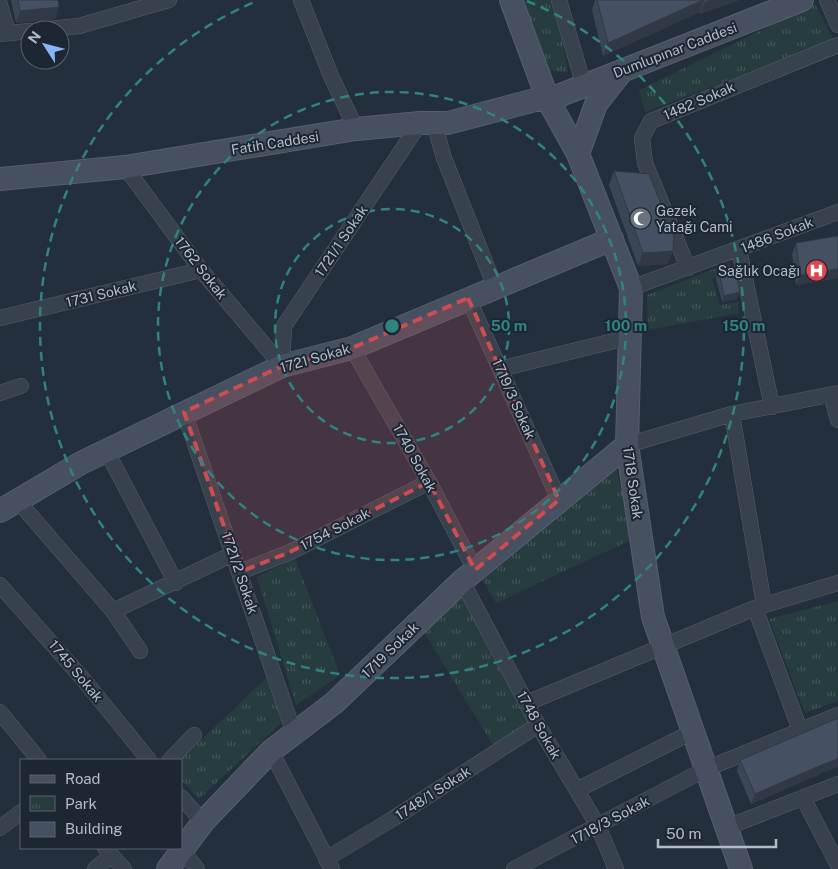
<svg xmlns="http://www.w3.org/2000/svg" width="838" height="869" viewBox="0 0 838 869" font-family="'Public Sans',sans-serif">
	<defs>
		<pattern id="park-tufts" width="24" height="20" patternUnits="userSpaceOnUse" patternTransform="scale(1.25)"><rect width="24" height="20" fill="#263c3f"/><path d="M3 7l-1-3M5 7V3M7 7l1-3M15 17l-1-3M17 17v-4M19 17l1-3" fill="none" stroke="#435659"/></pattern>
	</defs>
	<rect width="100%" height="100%" fill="#242f3e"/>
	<path fill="url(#park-tufts)" d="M523,0H555L568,72L550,71Z
		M815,4L834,40L645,112L639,90Z
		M730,263L732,271L712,279L720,305L738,302L739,313L648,330L647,295Z
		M615,463L633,539L496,603L482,579Z
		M295,558L340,675L296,705L257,577Z
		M462,597L530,723L497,752L424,632Z
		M838,601V701L805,713L769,619Z
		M266,678L283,721L199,799L181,780L180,760Z"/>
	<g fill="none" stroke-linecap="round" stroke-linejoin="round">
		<defs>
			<path id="street" d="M301,0L331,76L356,129
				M559,0L584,86
				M827,0L838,25
				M0,5L8,33
				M39,30L79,26L169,0
				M0,34L30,31
				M434,123L444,158L495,287
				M125,167L201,270L282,366
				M739,250L772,407
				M688,268L645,163L642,138L651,121L838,45
				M631,288L838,212
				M468,298L559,500
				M0,318L201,270
				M352,348L429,482L475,570
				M282,366L284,326L420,123
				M500,369L630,337
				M0,393L21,386
				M831,395L838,420
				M184,412L294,733
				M732,414L764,605
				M627,445L732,414L838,393
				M106,450L176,583
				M18,501L113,611L140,651
				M240,572L290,552L429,482
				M462,581L538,725L598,826L616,869
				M0,585L83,679L149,760
				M755,608L800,730
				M113,611L233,554
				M527,703L755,608L838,583
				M0,712L39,760
				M271,751L332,869
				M170,760L194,735
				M577,790L694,731
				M181,797L203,822
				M803,798L838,865
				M0,828L21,812
				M725,828L838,784
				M105,848L124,869
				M182,850L197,869
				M326,859L394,818L538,725
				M95,869L111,856
				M514,869L706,769L838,715"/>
			<path id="secondary" d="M511,0L548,100L578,154L631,288L627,445L653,617L741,869
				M578,154L596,104L621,72
				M0,179L125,167L356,129L420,123H448L535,100H548L802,0
				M0,511L81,463L282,366L352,348L612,239
				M168,869L203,822L271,751L334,703L462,581L627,445"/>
		</defs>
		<use href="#street" stroke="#565f6c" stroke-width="16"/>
		<use href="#secondary" stroke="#565f6c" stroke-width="24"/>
		<use href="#street" stroke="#38414e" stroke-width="15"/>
		<use href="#secondary" stroke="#465061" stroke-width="22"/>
	</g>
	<path fill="#3b4654" d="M11,0H58L55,19L16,23Z
		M595,0H739L700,14V12L603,56L592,10Z
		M614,171L668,264L638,266L609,185Z
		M838,236V278L796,285L792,254L796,243Z
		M719,272L737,299L722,302L716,279Z
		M740,760L820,774L751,804L737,771Z"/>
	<path fill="#303945" d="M704,0L700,12L603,56L608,43Z
		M710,0H739L700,14L705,2Z
		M59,7L55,19L16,23L20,11Z
		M673,251L668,264L638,266L643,253Z
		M838,269V278L796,285L800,275Z
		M740,292L737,299L722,302L724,296Z
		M838,759V767L820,774L751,804L755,794L824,764Z"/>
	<path fill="#455162" stroke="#303945" d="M18,0H58L59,7L20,11Z
		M597,0H703L608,43Z
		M614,171L649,174L674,237L673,251L643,253Z
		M838,236V269L800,275L796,243Z
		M734,268L740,292L724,296L719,272Z
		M838,718V759L824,764L755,794L740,760Z"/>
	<path fill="#ce4d50" fill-opacity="0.2" stroke="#ce4d50" stroke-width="4" stroke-dasharray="10 6" stroke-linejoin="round" d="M468,298L559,500L475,570L429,482L290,552L240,572L184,412L282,366L352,348Z"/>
	<g fill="none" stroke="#308480" stroke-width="2.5" stroke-dasharray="9 6">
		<circle cx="392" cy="326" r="117"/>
		<circle cx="392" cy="326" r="234"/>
		<path d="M527 1A352 352 0 1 1 257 1"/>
	</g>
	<defs>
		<symbol id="mosque-disc" viewBox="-11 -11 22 22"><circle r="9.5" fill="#6b7280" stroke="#1d2633"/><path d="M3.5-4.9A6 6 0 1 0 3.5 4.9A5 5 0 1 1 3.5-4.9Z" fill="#fff"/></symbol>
		<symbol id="hospital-disc" viewBox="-11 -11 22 22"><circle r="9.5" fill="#e0444e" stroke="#1d2633"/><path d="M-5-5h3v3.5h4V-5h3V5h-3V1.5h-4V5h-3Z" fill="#fff"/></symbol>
	</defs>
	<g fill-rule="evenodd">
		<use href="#mosque-disc" x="628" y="206" width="25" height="25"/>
		<use href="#hospital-disc" x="804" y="258" width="25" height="25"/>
	</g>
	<g text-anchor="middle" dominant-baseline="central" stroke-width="4" stroke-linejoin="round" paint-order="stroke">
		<g font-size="14" fill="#b4bcc9" stroke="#1d2633">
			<text transform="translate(675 50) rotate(-21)">Dumlupınar Caddesi</text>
			<text transform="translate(699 101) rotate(-23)">1482 Sokak</text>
			<text transform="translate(275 143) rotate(-9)">Fatih Caddesi</text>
			<text transform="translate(777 235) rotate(-21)">1486 Sokak</text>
			<text transform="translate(341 241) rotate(-56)">1721/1 Sokak</text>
			<text transform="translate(201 268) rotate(52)">1762 Sokak</text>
			<text transform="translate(101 294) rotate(-14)">1731 Sokak</text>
			<text transform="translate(315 358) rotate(-16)">1721 Sokak</text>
			<text transform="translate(514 399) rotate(66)">1719/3 Sokak</text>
			<text transform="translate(415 458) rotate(61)">1740 Sokak</text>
			<text transform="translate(633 483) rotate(82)">1718 Sokak</text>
			<text transform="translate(335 529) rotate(-27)">1754 Sokak</text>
			<text transform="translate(240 573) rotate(71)">1721/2 Sokak</text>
			<text transform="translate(390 650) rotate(-44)">1719 Sokak</text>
			<text transform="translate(76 671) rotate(50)">1745 Sokak</text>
			<text transform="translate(539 725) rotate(61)">1748 Sokak</text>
			<text transform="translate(433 793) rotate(-33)">1748/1 Sokak</text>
			<text transform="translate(610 820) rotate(-28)">1718/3 Sokak</text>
		</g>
		<g font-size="14" fill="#b4bcc9" stroke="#1d2633" text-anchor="start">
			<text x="656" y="211">Gezek<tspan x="656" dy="16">Yatağı Cami</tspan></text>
			<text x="800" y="271" text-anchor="end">Sağlık Ocağı</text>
		</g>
	</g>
	<circle cx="392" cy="326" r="8" fill="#308480" stroke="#1d2633" stroke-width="2.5"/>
	<g font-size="15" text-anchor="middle" font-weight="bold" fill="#308480" stroke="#1d2633" stroke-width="4" stroke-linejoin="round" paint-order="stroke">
		<text x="509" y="331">50 m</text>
		<text x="626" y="331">100 m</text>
		<text x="744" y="331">150 m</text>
	</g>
	<rect x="20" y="759" width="162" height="90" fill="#1d2633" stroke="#59626f"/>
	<rect x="30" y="775" width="25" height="8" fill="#465061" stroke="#59626f"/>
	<text x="65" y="784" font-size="15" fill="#b4bcc9">Road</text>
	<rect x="30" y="796" width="25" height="15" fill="url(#park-tufts)" stroke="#59626f"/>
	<text x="65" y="809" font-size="15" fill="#b4bcc9">Park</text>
	<rect x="30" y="822" width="25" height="15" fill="#455162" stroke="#59626f"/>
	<text x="65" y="834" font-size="15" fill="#b4bcc9">Building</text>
	<g transform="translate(45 45) rotate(306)"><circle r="24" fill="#1d2633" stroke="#59626f"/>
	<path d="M0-4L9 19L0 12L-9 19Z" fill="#8ab4f8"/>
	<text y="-8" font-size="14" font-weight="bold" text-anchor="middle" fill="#b4bcc9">N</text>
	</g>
	<path d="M658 839v8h118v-8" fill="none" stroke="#b4bcc9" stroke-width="2.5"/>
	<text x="666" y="839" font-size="15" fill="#b4bcc9" stroke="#1d2633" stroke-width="4" paint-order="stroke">50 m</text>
</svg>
